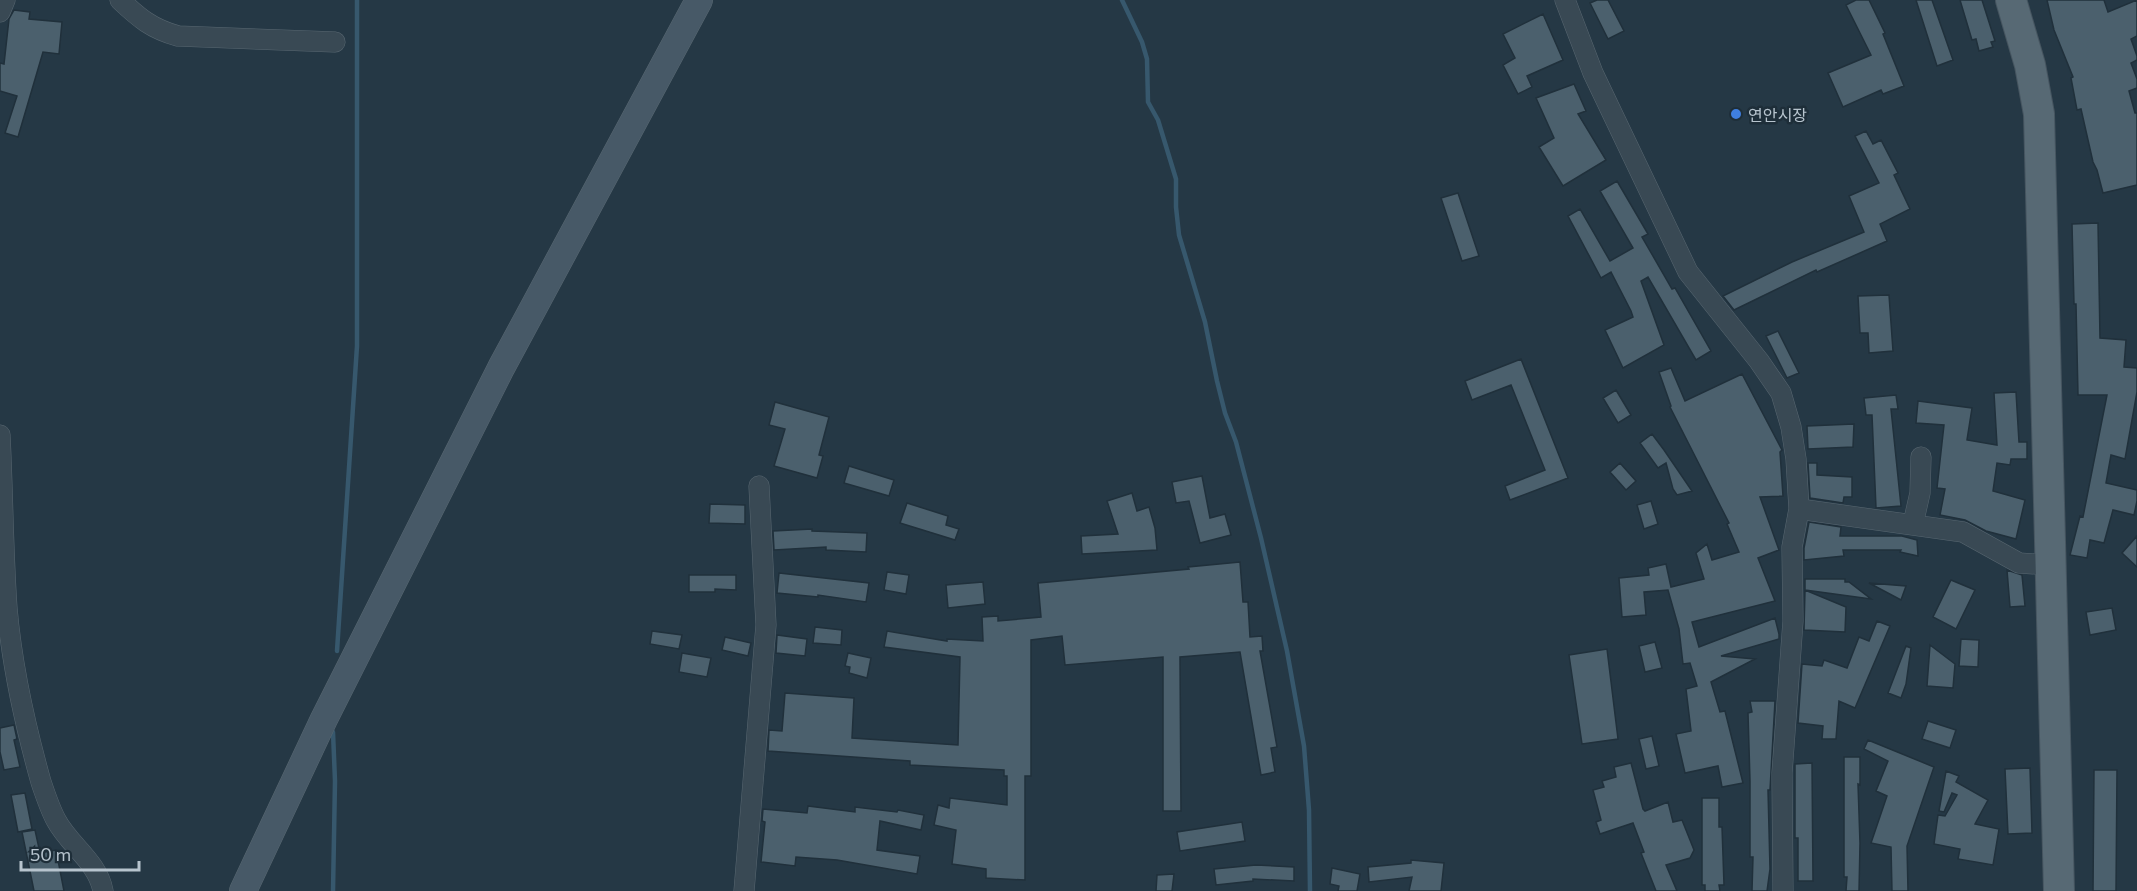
<svg xmlns="http://www.w3.org/2000/svg" width="2137" height="891" viewBox="0 0 2137 891" font-family="Commissioner,'Noto Sans KR',sans-serif">
	<rect width="100%" height="100%" fill="#253845"/>
	<g fill="none" stroke-linecap="round" stroke-linejoin="round">
		<path stroke="#37586d" stroke-width="4.5" d="M1122,0L1142,42L1147,59L1148,102L1158,120L1176,179V207L1179,235L1205,322L1217,381L1225,413L1236,442L1261,538L1287,651L1304,746L1309,810L1310,891
			M337,651L357,346V0
			M333,891L335,781L333,732"/>
	</g>
	<path fill="#4b606d" stroke="#20303b" stroke-width="1.5" d="M1597,0H1608L1624,31L1608,39L1590,3Z
		M1856,0H1869L1885,33L1883,34L1904,86L1883,94L1881,90L1843,107L1828,73L1871,55L1846,5Z
		M1916,0H1932L1953,60L1937,66Z
		M1960,0H1982L1995,41L1991,42L1993,47L1979,51L1976,39L1972,40Z
		M2047,0H2104L2108,12L2137,0V36L2131,39L2137,56V60L2131,63L2137,79V88L2129,91L2135,113H2137V185L2103,193L2097,170L2093,162L2081,109L2077,110L2071,78L2073,77L2054,30Z
		M14,10L30,12L29,19L62,22L59,54L43,52L18,137L5,133L17,96L0,91V63L4,64L9,19Z
		M1543,14L1563,60L1527,76L1532,87L1518,94L1503,65L1515,58L1503,34Z
		M1574,84L1586,111L1578,114L1606,160L1563,186L1539,147L1554,138L1536,98Z
		M1866,131L1873,144L1881,140L1898,173L1894,175L1910,209L1880,224L1887,241L1817,272L1816,270L1734,310L1723,296L1792,262L1864,232L1849,196L1879,183L1855,136Z
		M1617,181L1648,234L1642,237L1672,289L1675,288L1711,351L1696,360L1648,277L1641,281L1664,345L1623,368L1605,330L1633,317L1631,311L1611,272L1601,278L1568,216L1580,209L1610,261L1633,248L1600,191Z
		M1458,193L1479,256L1462,261L1441,198Z
		M2098,223L2100,338L2126,340L2124,367L2137,368V392L2125,459L2111,455L2106,483L2137,490V501L2134,515L2113,510L2104,543L2090,540L2087,558L2070,555L2080,516L2083,517L2107,395H2078L2076,304H2074L2072,224Z
		M1889,295L1893,351L1869,353L1868,333H1860L1858,296Z
		M1778,331L1799,373L1787,378L1766,336Z
		M1521,359L1568,478L1510,500L1505,486L1545,470L1511,385L1472,400L1465,381Z
		M1671,368L1685,401L1742,374L1782,450L1780,452L1783,496L1760,497L1779,550L1758,558L1775,601L1692,622L1699,647L1775,618L1779,634V639L1721,656L1755,659L1711,682L1720,712L1725,711L1743,783L1722,787L1718,766L1685,773L1676,734L1691,731L1686,689L1697,686L1690,663L1683,664L1679,629L1668,590L1644,592L1646,615L1622,617L1619,578L1649,575L1648,568L1666,564L1671,587L1704,579L1696,553L1707,544L1712,560L1739,552L1727,524L1729,523L1670,407L1671,406L1659,372Z
		M1616,390L1631,415L1618,423L1603,398Z
		M2016,392L2019,442H2027V459H2011L2010,465L1997,463L1993,491L2025,500L2016,539L1986,531L1965,520L1940,515L1945,489L1937,488L1944,425L1916,423L1918,401L1972,408L1967,440L1997,445L1994,393Z
		M1896,395L1898,409H1891L1901,506L1876,508L1872,415H1866L1864,398Z
		M775,402L829,417L819,455L823,456L817,478L774,466L785,429L769,425Z
		M1854,424L1853,447L1808,449L1807,426Z
		M1652,434L1664,450L1692,491L1677,495L1673,489L1666,463L1658,468L1640,443Z
		M1620,463L1636,481L1626,490L1610,472Z
		M1808,463H1817V475L1852,477V497H1844L1843,503L1810,498Z
		M849,466L894,480L889,496L844,483Z
		M1202,476L1210,518L1225,514L1231,535L1200,543L1189,501L1176,503L1172,482Z
		M1132,493L1137,511L1149,507L1155,528L1157,550L1082,554L1081,536L1118,534L1107,501Z
		M1651,501L1658,524L1644,529L1637,505Z
		M907,503L948,516L946,525L959,529L955,540L900,523Z
		M710,504L745,505V524L709,523Z
		M1809,522L1841,527L1840,536H1902L1917,540L1918,556L1900,552L1901,550H1843L1844,556L1804,560V548Z
		M812,529V531L867,533L866,552L826,550V547L774,550L773,531Z
		M2137,536V567L2122,553Z
		M1240,562L1243,602H1248L1250,637L1262,636L1263,651H1260L1277,747L1271,748L1275,772L1261,775L1240,652L1180,657L1181,811H1163V657L1065,665L1062,636L1031,640V776H1025V880L986,878V869L952,864L956,830L934,825L938,805L949,808L950,798L1007,805V776H1004V770L910,765V761L768,751L769,730L782,731L785,693L854,698L852,738L958,745L960,657L884,647L887,631L947,641V639L983,641L982,617L998,616V621L1041,617L1038,583L1189,569L1188,567Z
		M2007,570L2022,575L2025,606L2010,607Z
		M887,572L909,575L906,594L884,590Z
		M779,573L869,583L866,602L818,595V597L777,593Z
		M689,575H736V590L715,589V592H689Z
		M1805,579H1845V582H1849L1871,599L1805,590Z
		M1951,580L1975,590L1956,629L1933,617Z
		M983,582L985,604L948,608L946,585Z
		M1869,583L1906,586L1901,600Z
		M1805,590L1846,607L1845,632L1804,630Z
		M2112,608L2116,630L2090,635L2086,612Z
		M1877,621L1890,626L1855,708L1839,701L1836,739H1822L1823,726L1798,723L1802,664L1822,666L1824,660L1847,668L1859,637L1869,641Z
		M815,627L842,630L841,645L813,643Z
		M652,631L682,635L679,649L650,644Z
		M777,635L807,639L805,656L776,653Z
		M725,637L751,643L748,656L722,650Z
		M1961,639L1979,640L1978,667L1959,666Z
		M1655,642L1662,668L1645,672L1639,646Z
		M1930,645L1955,664L1953,688L1927,686Z
		M1906,646L1911,648L1906,684L1901,698L1888,693Z
		M1607,649L1618,739L1582,744L1569,655Z
		M682,653L711,658L707,677L679,672Z
		M848,653L871,658L867,678L849,673L850,667L845,666Z
		M1750,701H1775L1770,790H1768L1770,869L1767,891H1752L1753,857H1750V781L1748,713L1752,712Z
		M1928,721L1956,730L1950,748L1922,739Z
		M14,725L17,739L14,740L20,767L4,770L0,752V728Z
		M1652,736L1659,766L1646,769L1639,739Z
		M1868,740L1934,767L1907,846L1908,891H1892L1891,847L1871,843L1887,796L1876,791L1888,761L1864,749Z
		M1844,757H1860V785L1858,784L1860,843L1859,891H1846L1847,877H1844Z
		M1631,763L1643,809L1645,811L1668,802L1673,822L1682,820L1694,850L1690,858L1666,865L1677,891H1656L1641,853L1644,852L1633,823L1600,834L1596,822L1601,820L1593,790L1604,787L1602,781L1616,777L1614,767Z
		M1812,763L1813,881H1798V838H1795V764Z
		M2030,768L2032,833L2008,834L2005,769Z
		M2094,770H2117L2116,891H2093Z
		M1946,771L1959,776L1956,782L1988,800L1975,824L1999,829L1993,865L1958,859L1960,849L1934,844L1938,815L1945,816L1957,795L1952,793L1944,812L1939,811Z
		M25,793L32,829L18,832L11,795Z
		M1702,798H1719V827H1722L1724,885H1719L1720,891H1705V885H1702Z
		M808,806L855,812V807L897,812L898,810L924,815L921,830L880,821L877,850L920,856L917,874L837,860L796,857L795,866L761,862L765,822L762,821L763,809L807,813Z
		M1242,822L1245,841L1180,851L1177,832Z
		M35,830L40,853L56,850L64,891H34L22,832Z
		M1411,860L1444,863L1441,891H1409L1412,877L1369,882L1368,867L1411,863Z
		M1256,865L1294,867V881L1253,879V881L1216,885L1214,869Z
		M1332,868L1360,874L1357,891H1338L1339,886L1330,884Z
		M1174,874L1172,891H1156L1157,875Z"/>
	<g fill="none" stroke-linecap="round" stroke-linejoin="round">
		<defs>
			<path id="minor" d="M120,0C139,18 152,29 178,36L335,42
				M1565,0L1593,73L1688,272L1759,361L1781,393L1791,427L1796,459L1799,509L1792,547L1793,621L1782,773L1783,891
				M0,12L5,0
				M0,435C3,493 3,551 7,608C12,667 25,725 41,782C45,794 50,809 56,820C69,845 98,862 103,891
				M1799,509L1963,532L2019,563L2052,565
				M1913,524L1920,493L1921,457
				M744,891L766,625L759,486"/>
			<path id="secondary" d="M243,891L324,719L501,368L699,0"/>
			<path id="primary" d="M2011,0L2030,65L2039,114L2059,891"/>
		</defs>
		<use href="#minor" stroke="#586771" stroke-width="21"/>
		<use href="#secondary" stroke="#586771" stroke-width="28"/>
		<use href="#primary" stroke="#465560" stroke-width="32"/>
		<use href="#minor" stroke="#394954" stroke-width="20"/>
		<use href="#secondary" stroke="#475967" stroke-width="27"/>
		<use href="#primary" stroke="#576974" stroke-width="30"/>
	</g>
	<circle fill="#3f7fe0" stroke="#1e2e39" stroke-width="2" cx="1736" cy="114" r="6"/>
	<g text-anchor="middle" dominant-baseline="central" stroke-width="5" stroke-linejoin="round" paint-order="stroke">
		<g font-size="16" fill="#b7c4ce" stroke="#1e2e39" text-anchor="start">
			<text x="1748" y="114">연안시장</text>
		</g>
	</g>
	<path d="M21 861v9h118v-9" fill="none" stroke="#b7c4ce" stroke-width="3"/>
	<text x="30" y="861" font-size="18" fill="#b7c4ce" stroke="#1e2e39" stroke-width="4.5" paint-order="stroke">50 m</text>
</svg>
